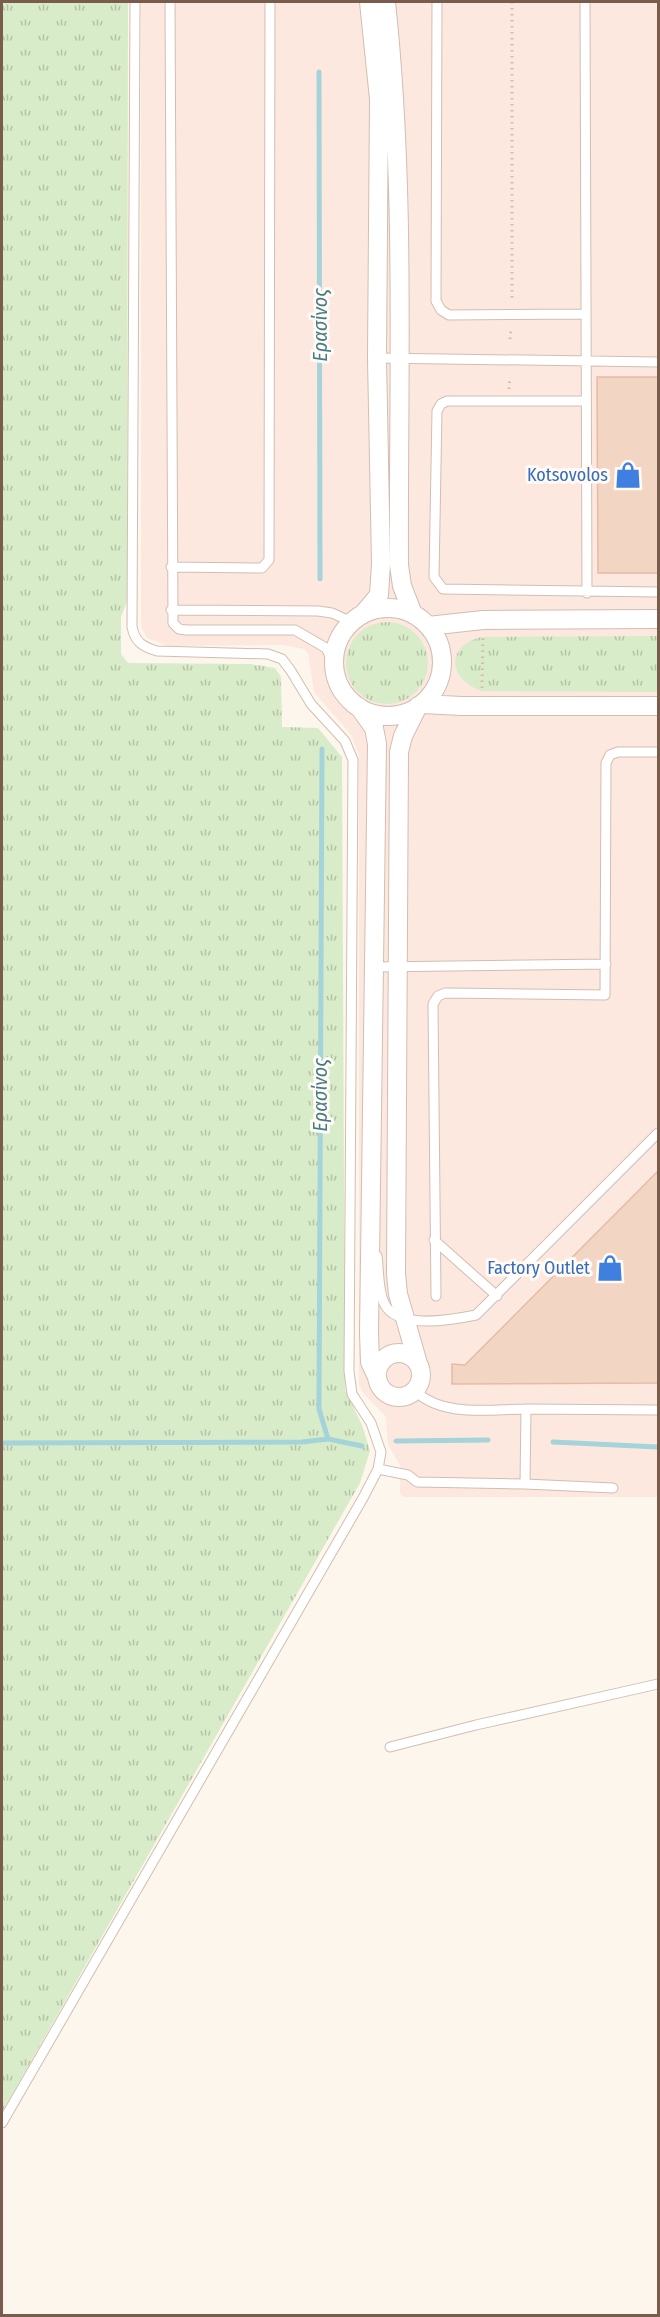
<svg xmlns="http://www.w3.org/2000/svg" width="660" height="2317" viewBox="0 0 660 2317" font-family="'Fira Sans Condensed',sans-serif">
	<defs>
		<pattern id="grass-tufts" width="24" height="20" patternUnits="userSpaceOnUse" patternTransform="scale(1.5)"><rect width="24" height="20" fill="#d8ecc9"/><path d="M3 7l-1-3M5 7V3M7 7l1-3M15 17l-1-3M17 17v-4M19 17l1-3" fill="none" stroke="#b4c2a5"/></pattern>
	</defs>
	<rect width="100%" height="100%" fill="#fdf6ec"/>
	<path fill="#fde8e0" d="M141,2H658V1497H403L400,1494V1465L388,1445L386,1417L364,1394L359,1385V755L351,735L314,692L308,653L304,649L283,645L167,646L147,638L141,627Z"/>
	<path fill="url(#grass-tufts)" d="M2,2H128L127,602L121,617V654L128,663L251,664L275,668L281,677L282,727L318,728L342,757L345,1390L362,1425L370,1451L360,1483L2,2112Z
		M346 663a41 41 0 1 1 82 0a41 41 0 1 1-82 0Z
		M658,636V692L482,691C448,680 445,646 481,637Z"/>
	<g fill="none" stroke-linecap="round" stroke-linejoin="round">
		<path stroke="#a5d3da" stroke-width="5" d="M319,72L320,579
			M322,749L319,1409L328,1439
			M396,1441L488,1440
			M553,1442L658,1447
			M2,1443L302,1442L328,1439L362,1446"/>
	</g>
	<path fill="#f3d5c3" stroke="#e6bba3" stroke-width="1.5" d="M597,377H658V573H598Z
		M658,1171V1383L452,1384V1364L465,1365Z"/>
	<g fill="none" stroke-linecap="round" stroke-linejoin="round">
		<defs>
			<path id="service" d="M170,2L173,623L179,629L186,630H295L326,648L334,664
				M437,2L436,301L441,310L449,315L585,314
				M585,2L587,593
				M377,358L658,362
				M585,401H447L441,404L437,411L434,577L443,589L658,592
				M171,567L262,568L269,560L270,2
				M171,610L318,611L332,613L352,622
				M373,967L606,964
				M434,1240L497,1296
				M377,1256C379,1271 378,1290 384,1303C396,1330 452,1320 476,1315L658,1133
				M436,1296L433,1004L438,996L445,993L605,995L606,763L610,755L618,752H658
				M415,1391C444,1418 490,1409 526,1409L525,1484L613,1488
				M526,1409L658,1410
				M378,1469L408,1475L417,1482L525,1484
				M390,1747L476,1725L658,1684
				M2,2123L363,1498L378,1469L381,1452L371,1423L352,1394L349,1371L353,760L345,741L311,704L291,671L282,659L268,654L157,651C143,647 135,642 132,627L135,2"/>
			<path id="minor" d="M386,2C406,188 398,377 399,565L402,586L413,614
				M334 662a54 54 0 1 1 108 0a54 54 0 1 1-108 0Z
				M363,614L379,595L381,564L377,358L379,99L369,2
				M428,626L483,620L658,619
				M422,704L462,706H658
				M359,707L374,728L377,744L369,1332L370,1362L377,1377
				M377 1375a22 22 0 1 1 44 0a22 22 0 1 1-44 0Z
				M417,1360L398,1294L396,1274L399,752L403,736L418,706"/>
		</defs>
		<use href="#service" stroke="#d1beb0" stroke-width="11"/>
		<use href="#minor" stroke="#d1beb0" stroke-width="20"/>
		<path stroke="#d9b8a5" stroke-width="3" stroke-dasharray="1.5 4.5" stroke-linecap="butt" d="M512,2V301
			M510,339L511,329
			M509,389L510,377
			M482,688L483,637"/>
		<use href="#service" stroke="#fff" stroke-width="9"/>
		<use href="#minor" stroke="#fff" stroke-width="18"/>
	</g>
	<defs>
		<symbol id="shop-bare" viewBox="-9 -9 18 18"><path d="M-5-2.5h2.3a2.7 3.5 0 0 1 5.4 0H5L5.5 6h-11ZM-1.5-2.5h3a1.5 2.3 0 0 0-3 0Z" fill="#3f7fe0" stroke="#fffaf3" stroke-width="2.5" paint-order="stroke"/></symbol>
	</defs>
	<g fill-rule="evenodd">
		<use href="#shop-bare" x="609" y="456" width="38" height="38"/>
		<use href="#shop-bare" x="591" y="1249" width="38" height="38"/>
	</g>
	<g text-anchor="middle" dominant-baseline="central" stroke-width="6" stroke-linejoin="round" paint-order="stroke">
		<g font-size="18" fill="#366cbe" stroke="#fffaf3" text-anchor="end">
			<text x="608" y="475">Kotsovolos</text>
			<text x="590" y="1268">Factory Outlet</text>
		</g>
		<g font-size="20" font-style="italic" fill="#437c86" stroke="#fffaf3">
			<text transform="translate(320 325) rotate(-90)">Ερασίνος</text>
			<text transform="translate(320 1095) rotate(-90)">Ερασίνος</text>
		</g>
	</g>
	<rect width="660" height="2317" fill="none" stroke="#7a5c4d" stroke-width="6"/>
</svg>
